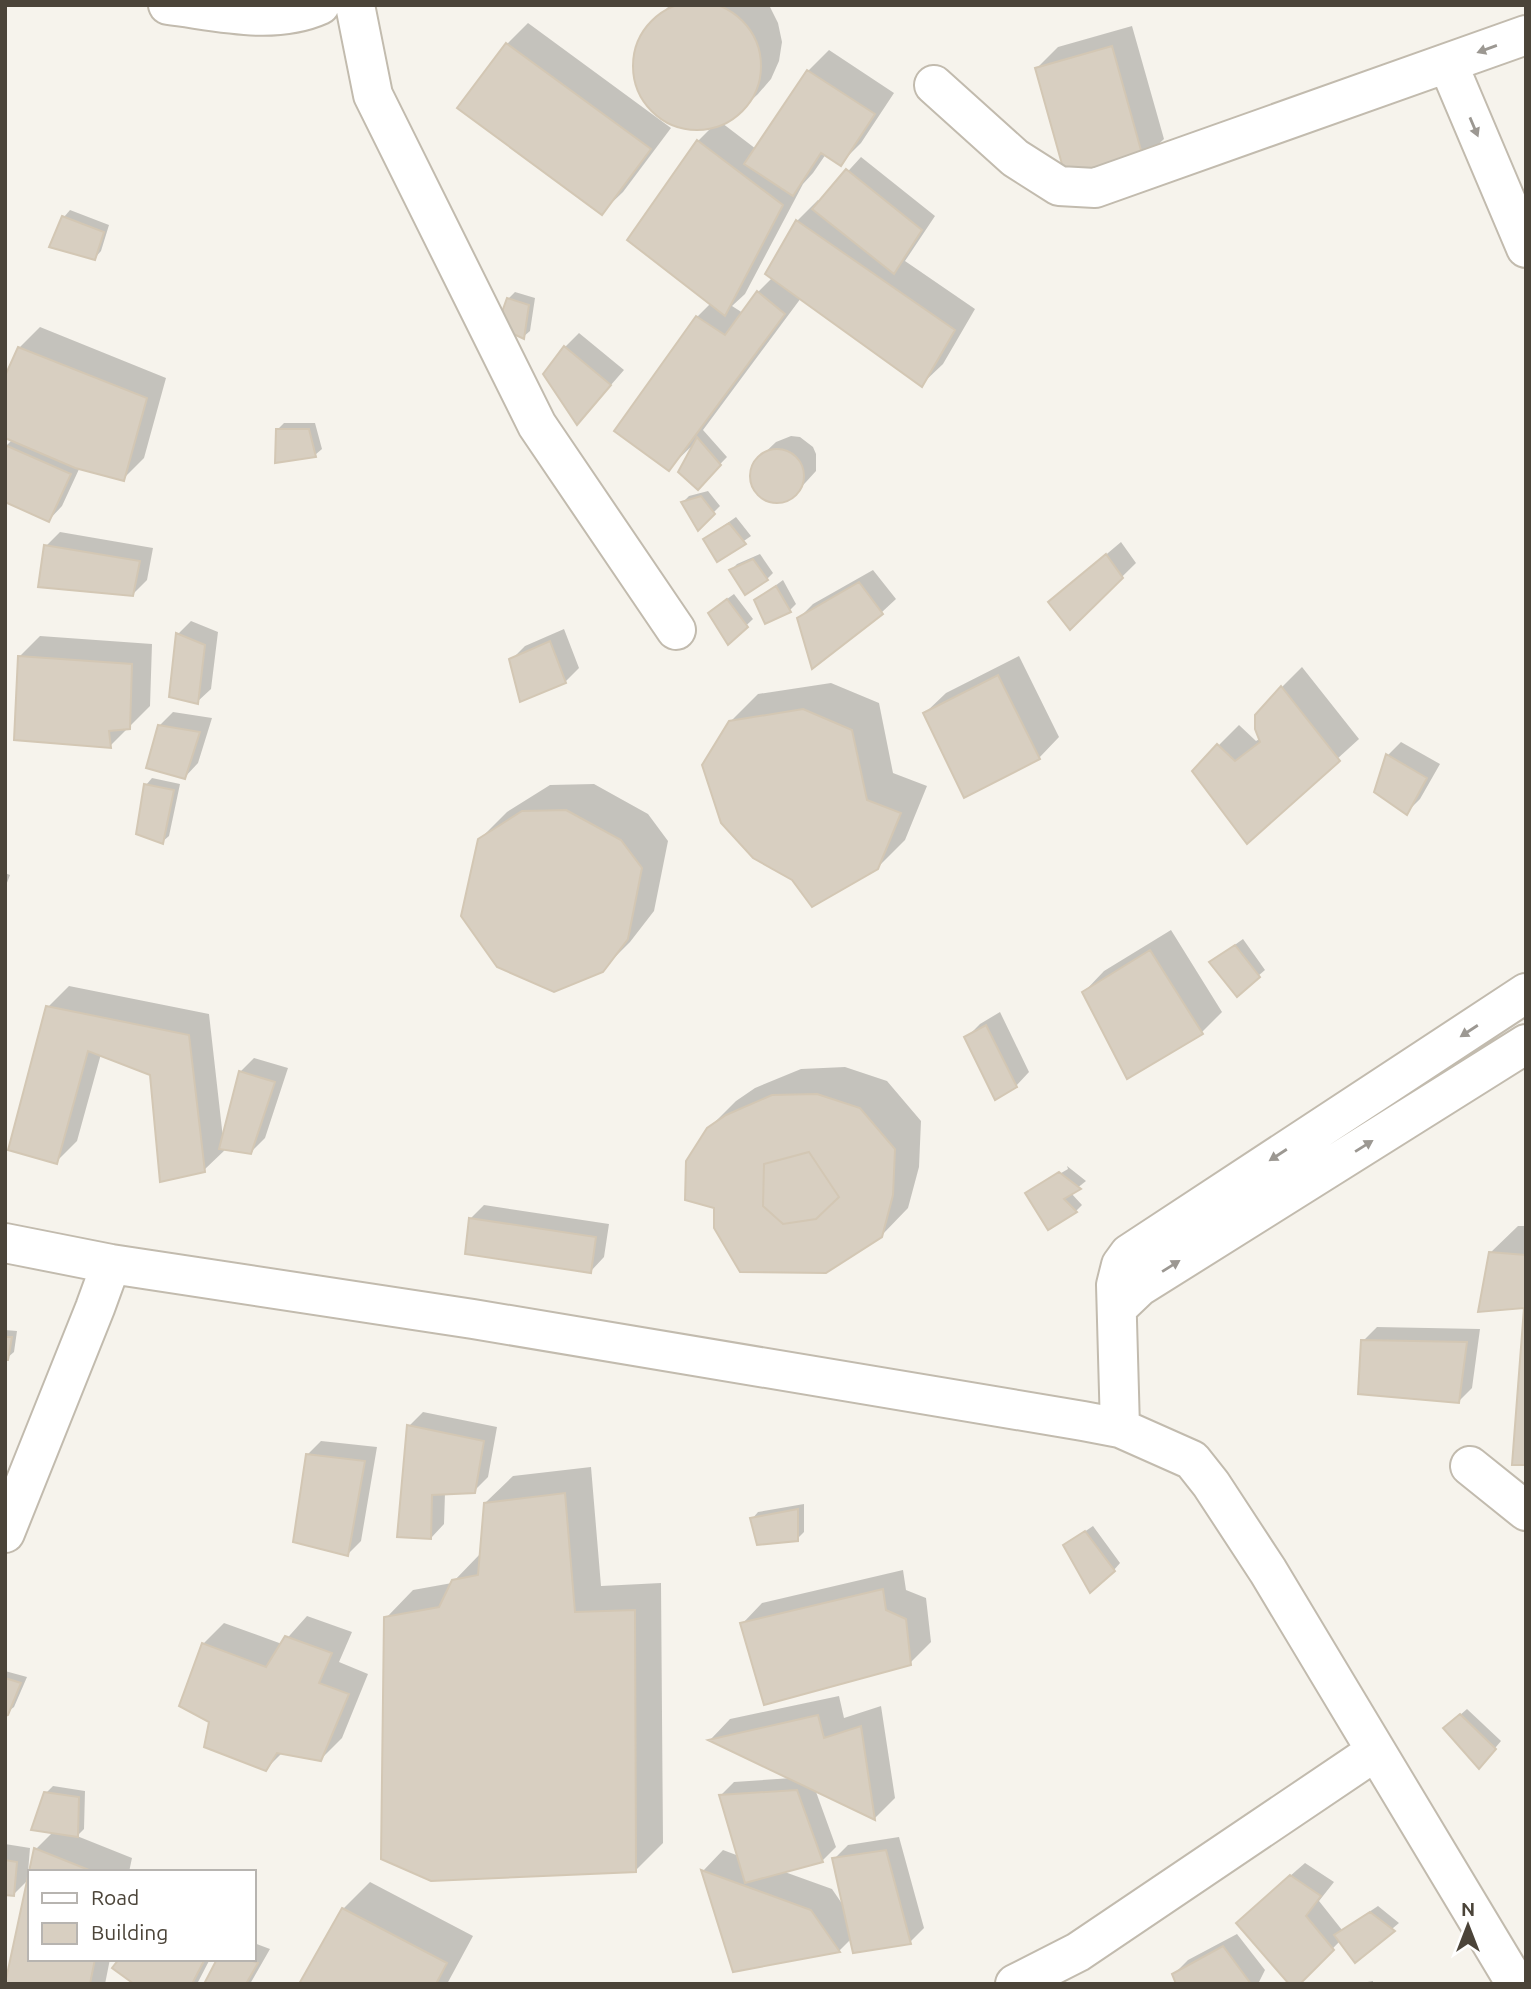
<svg xmlns="http://www.w3.org/2000/svg" width="1531" height="1989" viewBox="0 0 1531 1989" font-family="Ubuntu,sans-serif">
	<rect width="100%" height="100%" fill="#f6f3ec"/>
	<path fill="#0003" d="M670,5H769L778,23L782,42L779,61L771,79L758,94L736,115L722,123L756,149L808,71L829,50L894,93L861,143L840,164L826,154L813,173L803,184L745,294L732,306L743,313L758,292L773,277L768,274L797,221L818,200L820,202L861,157L935,216L905,261L975,309L943,364L922,384L801,298L703,430L727,457L698,487L696,442L669,468L697,317L711,303L698,141L714,125L699,128L679,126L662,117L648,104L638,87L634,68L637,48L645,31Z
		M528,23L671,128L623,192L602,212L459,108L507,44Z
		M1132,26L1164,139L1143,159L1037,68L1058,47Z
		M70,210L109,225L101,251L95,258L64,217Z
		M515,292L535,298L530,331L523,337L508,299Z
		M40,327L166,378L144,458L123,479L80,467L62,506L49,520L6,446L12,440L19,348Z
		M579,333L624,370L590,409L565,347Z
		M284,423H315L322,449L315,455L278,429Z
		M791,436L800,437L813,447L816,454V471L796,493L782,501L774,502L759,494L751,479L755,462L776,442Z
		M708,491L720,506L698,528L683,502L689,496Z
		M736,517L751,536L718,559L705,539Z
		M60,532L153,548L147,580L133,594L46,546Z
		M1121,542L1136,563L1070,628L1050,602Z
		M760,554L773,573L767,579L731,570L737,564Z
		M873,570L896,599L882,612L813,666L799,618L813,604Z
		M783,580L796,604L790,610L756,600Z
		M734,594L753,619L728,643L716,607Z
		M191,621L218,632L211,689L197,702L178,634Z
		M564,629L579,668L565,682L511,660L525,646Z
		M40,636L152,644L150,706L110,746L19,657Z
		M1019,656L1059,737L1039,758L925,713L946,693Z
		M1302,667L1359,739L1247,841L1218,746L1239,725L1256,741L1261,738L1282,687Z
		M831,683L879,703L893,773L927,786L905,840L877,868L730,722L758,694Z
		M173,712L212,718L198,763L185,777L159,726Z
		M1401,742L1440,764L1420,799L1407,812L1388,755Z
		M152,778L180,784L169,836L162,842L146,785Z
		M594,784L648,814L668,841L654,911L630,942L602,970L479,840L507,812L550,785Z
		M5,873L10,875L5,888Z
		M1171,930L1222,1012L1202,1032L1084,992L1104,971Z
		M1243,939L1265,970L1258,976L1211,962Z
		M69,986L209,1014L223,1138L240,1072L254,1058L288,1068L265,1138L251,1152L226,1149L204,1170L152,1074L101,1054L77,1141L56,1162L48,1007Z
		M1000,1012L1029,1072L1016,1086L966,1038L980,1024Z
		M845,1067L887,1081L921,1121L919,1167L908,1208L881,1236L715,1207L708,1129L736,1101L755,1088L801,1069Z
		M1067,1166L1086,1181L1071,1193L1082,1205L1076,1211L1027,1193L1068,1169Z
		M484,1205L609,1224L604,1257L591,1271L470,1219Z
		M1518,1226H1526V1306L1490,1253Z
		M1377,1327L1480,1329L1472,1388L1458,1402L1363,1341Z
		M5,1330L17,1331L14,1352L7,1358Z
		M423,1412L497,1427L488,1477L474,1491L445,1493L444,1524L431,1538L409,1426Z
		M321,1441L377,1447L361,1541L348,1554L307,1455Z
		M591,1467L601,1586L661,1583L663,1843L636,1870L386,1618L413,1590L452,1583L481,1553L485,1503L513,1476Z
		M804,1504V1532L797,1539L752,1519L758,1512Z
		M1093,1526L1120,1563L1114,1570L1065,1545Z
		M903,1570L906,1590L926,1598L931,1642L910,1663L742,1624L762,1603Z
		M307,1616L352,1632L339,1662L368,1674L342,1738L321,1759L283,1752L266,1769L203,1644L224,1623L282,1644Z
		M5,1671L27,1677L14,1707L5,1714Z
		M839,1696L844,1718L881,1706L895,1798L875,1818L815,1789L836,1847L822,1861L782,1871L832,1889L845,1908L834,1859L848,1845L899,1837L924,1928L910,1942L852,1938L839,1951L734,1970L703,1871L723,1850L739,1856L721,1795L734,1782L792,1778L711,1739L730,1719Z
		M1467,1709L1501,1741L1485,1760L1452,1722Z
		M53,1786L85,1791L84,1829L77,1836L132,1858L129,1872H30L36,1849L53,1832L46,1793Z
		M5,1844L30,1848L28,1872H30V1959H110L105,1984H6L29,1879L14,1894L5,1893Z
		M1305,1863L1334,1882L1319,1901L1342,1930L1378,1906L1399,1923L1355,1960L1340,1941L1298,1984L1252,1909Z
		M370,1882L473,1936L447,1984H301L343,1909Z
		M1237,1934L1265,1970L1258,1984H1178L1174,1974L1188,1960Z
		M254,1943L270,1949L250,1984H206L219,1959H254Z
		M121,1959H210L197,1984H137Z
		M1373,1981V1984H1356Z"/>
	<path fill="#d8cfc1" stroke="#d3c7b4" stroke-width="2" d="M633 66a64 64 0 1 1 128 0a64 64 0 1 1-128 0Z
		M506,43L651,149L602,215L457,108Z
		M1112,46L1144,161L1067,182L1035,68Z
		M807,70L875,114L841,166L821,153L793,196L744,164Z
		M697,140L783,205L725,316L627,240Z
		M846,169L922,230L894,274L812,209Z
		M62,216L104,232L95,260L49,247Z
		M796,220L955,330L922,387L765,274Z
		M757,291L785,314L669,471L614,431L696,316L725,335Z
		M507,298L529,305L524,339L497,326Z
		M564,346L611,385L577,425L543,374Z
		M18,347L147,398L124,481L75,468L5,438V376Z
		M276,429H309L316,457L275,463Z
		M697,437L721,465L698,490L678,472Z
		M5,445L71,474L49,522L5,502Z
		M750 476a27 27 0 1 1 54 0a27 27 0 1 1-54 0Z
		M701,496L715,514L698,531L681,502Z
		M729,523L746,544L717,562L703,539Z
		M44,545L140,561L133,596L38,587Z
		M1106,554L1123,578L1070,630L1048,602Z
		M753,559L768,580L745,595L729,570Z
		M859,582L883,614L812,669L797,618Z
		M776,586L791,612L765,624L754,600Z
		M727,599L748,627L728,645L708,613Z
		M176,633L205,645L198,704L169,697Z
		M550,641L566,683L520,702L509,659Z
		M18,656L132,664L130,729L109,731L111,748L14,740Z
		M998,675L1040,759L964,798L923,713Z
		M1281,686L1340,761L1247,844L1192,771L1217,744L1235,761L1260,742L1255,729V715Z
		M803,709L852,730L867,800L901,813L878,869L812,907L792,880L753,858L721,823L702,765L729,721Z
		M158,725L200,732L185,779L146,768Z
		M1386,754L1427,778L1407,815L1374,792Z
		M144,784L174,790L163,844L136,834Z
		M566,810L621,840L642,868L628,939L603,972L554,992L497,967L461,916L478,839L522,811Z
		M1235,945L1260,977L1237,997L1209,962Z
		M1150,950L1203,1034L1127,1079L1082,992Z
		M46,1006L189,1035L205,1172L160,1182L150,1075L88,1051L57,1164L8,1150Z
		M986,1025L1017,1087L995,1100L964,1037Z
		M239,1071L275,1082L251,1154L219,1149Z
		M817,1094L860,1108L895,1149L893,1195L882,1237L826,1273L740,1272L714,1228V1208L685,1200L686,1161L707,1128L726,1115L772,1095Z
		M809,1152L839,1197L816,1219L783,1224L763,1206L764,1164Z
		M1059,1172L1081,1189L1064,1199L1077,1212L1048,1230L1025,1193Z
		M469,1218L596,1237L591,1273L465,1254Z
		M1489,1252L1526,1255V1465H1512L1524,1308L1478,1312Z
		M5,1337H12L8,1360H5Z
		M1361,1340L1467,1342L1459,1403L1358,1394Z
		M407,1425L484,1441L475,1493L432,1495L431,1539L397,1537Z
		M306,1454L365,1461L348,1556L293,1542Z
		M565,1493L575,1612L635,1610L636,1872L431,1881L381,1859L384,1617L439,1607L452,1580L478,1575L484,1503Z
		M798,1509V1541L757,1545L750,1518Z
		M1085,1531L1115,1571L1090,1593L1063,1545Z
		M883,1589L886,1610L906,1619L911,1665L764,1705L740,1623Z
		M285,1636L332,1653L319,1683L349,1694L321,1761L277,1753L266,1771L204,1747L209,1722L179,1706L202,1643L266,1667Z
		M5,1678L21,1683L8,1715L5,1716Z
		M1460,1714L1496,1749L1479,1769L1443,1728Z
		M818,1715L824,1738L861,1726L875,1820L708,1740Z
		M797,1790L823,1862L745,1883L719,1795Z
		M44,1792L79,1797L78,1837L31,1830Z
		M34,1848L94,1872H30V1959H95L90,1984H5Z
		M886,1850L911,1944L853,1953L832,1858Z
		M5,1860L17,1862L14,1896L5,1895Z
		M701,1870L811,1910L840,1952L733,1972Z
		M1290,1875L1321,1896L1306,1916L1334,1950L1300,1984H1289L1236,1923Z
		M342,1908L447,1963L436,1984H299Z
		M1370,1912L1395,1931L1355,1963L1334,1935Z
		M1223,1946L1251,1984H1176L1172,1974Z
		M119,1959H205L192,1984H134L112,1968Z
		M217,1959H247L258,1963L246,1984H204Z"/>
	<g fill="none" stroke-linecap="round" stroke-linejoin="round">
		<defs>
			<path id="minor" d="M168,5C217,11 273,26 320,5
				M355,5L373,95L537,425L676,630
				M1448,64L1526,248
				M934,85L1015,158L1059,186L1095,188L1526,35
				M5,1243L111,1264L473,1319L1083,1421L1120,1428L1192,1460L1211,1484L1268,1571L1516,1984
				M1117,1308L1139,1287L1526,1044
				M1120,1428L1116,1285L1121,1265L1129,1254L1526,993
				M1470,1466L1526,1511
				M5,1533L95,1308L111,1264
				M1015,1984L1078,1952L1376,1751"/>
		</defs>
		<use href="#minor" stroke="#c2bbae" stroke-width="42"/>
		<use href="#minor" stroke="#fff" stroke-width="38"/>
	</g>
	<defs><path id="oneway-solid" d="M-6-.8H1V-3.2L6.5 0L1 3.2V.8H-6Z" transform="scale(1.75)"/></defs>
	<g fill="#9c9892">
		<use href="#oneway-solid" transform="translate(1487 49) rotate(160)"/>
		<use href="#oneway-solid" transform="translate(1474 127) rotate(67)"/>
		<use href="#oneway-solid" transform="translate(1469 1031) rotate(147)"/>
		<use href="#oneway-solid" transform="translate(1364 1146) rotate(-32)"/>
		<use href="#oneway-solid" transform="translate(1278 1155) rotate(147)"/>
		<use href="#oneway-solid" transform="translate(1171 1266) rotate(-32)"/>
	</g>
	<rect width="1531" height="1989" fill="none" stroke="#4b4439" stroke-width="14"/>
	<rect x="28" y="1870" width="228" height="91" fill="#ffffff" stroke="#b7b4b0" stroke-width="2"/>
	<rect x="42" y="1893" width="35" height="10" fill="#ffffff" stroke="#b7b4b0" stroke-width="2"/>
	<text x="91" y="1905" font-size="21" fill="#4b4439">Road</text>
	<rect x="42" y="1923" width="35" height="21" fill="#d8cfc1" stroke="#b7b4b0" stroke-width="2"/>
	<text x="91" y="1940" font-size="21" fill="#4b4439">Building</text>
	<g transform="translate(1468 1926)" stroke="#ffffff" stroke-width="5" paint-order="stroke">
	<path d="M0-5L12 26L0 18L-12 26Z" fill="#4b4439"/>
	<text y="-10" font-size="19" font-weight="bold" text-anchor="middle" fill="#4b4439">N</text>
	</g>
</svg>
